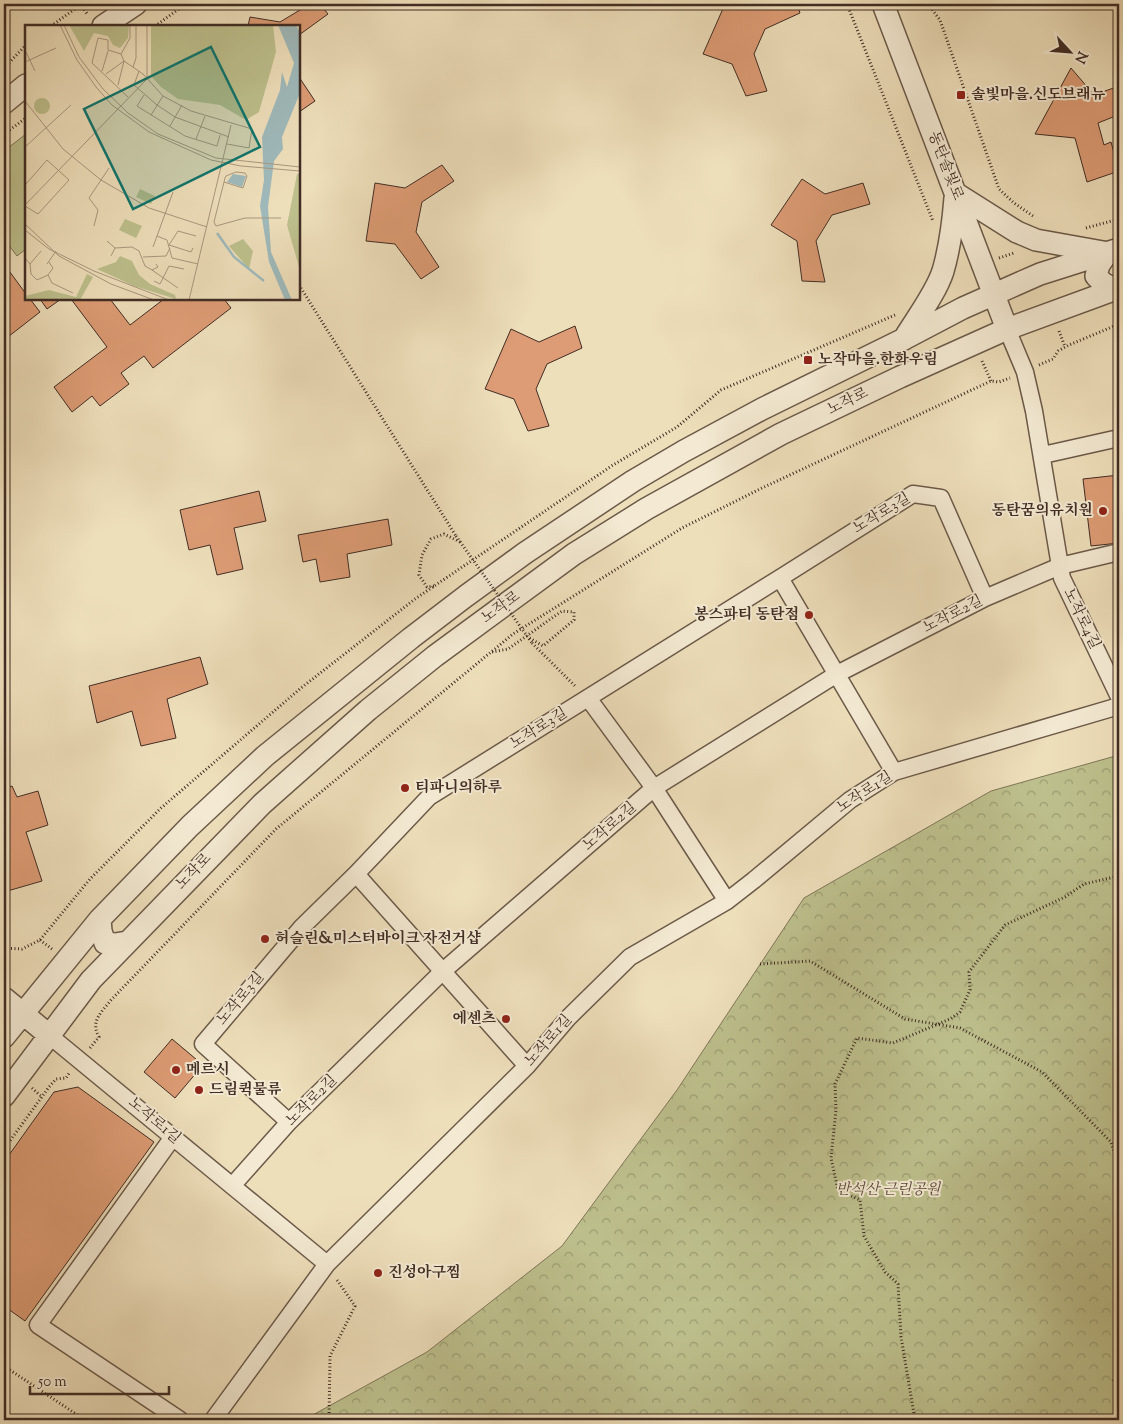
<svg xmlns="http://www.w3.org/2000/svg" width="1123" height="1424" viewBox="0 0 1123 1424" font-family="'Sorts Mill Goudy','Noto Serif KR',serif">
	<defs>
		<pattern id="park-crowns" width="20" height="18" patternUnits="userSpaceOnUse" patternTransform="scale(1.25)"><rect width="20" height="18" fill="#bdc08d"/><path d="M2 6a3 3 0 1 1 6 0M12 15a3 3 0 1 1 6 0" fill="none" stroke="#9b9c73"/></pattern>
	</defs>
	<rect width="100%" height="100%" fill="#eedfbb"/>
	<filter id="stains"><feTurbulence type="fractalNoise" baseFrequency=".004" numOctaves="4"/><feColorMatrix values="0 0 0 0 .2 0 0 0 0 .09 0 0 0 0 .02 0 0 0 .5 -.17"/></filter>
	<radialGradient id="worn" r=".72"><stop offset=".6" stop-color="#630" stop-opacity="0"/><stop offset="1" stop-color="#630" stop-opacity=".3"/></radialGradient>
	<path fill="url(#park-crowns)" stroke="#7f7659" d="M1119,755V1420H311V1416L427,1352L562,1246L677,1090L804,898L991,791Z"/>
	<path fill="#bdc08d" stroke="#7f7659" d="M26,134V249L17,256L4,239V151Z"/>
	<path fill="#dd9c75" stroke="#412d25" d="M310,4H320L328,14L299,35V26H248L250,17L280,22Z
		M725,4H750L757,7L764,4H797L800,13L765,29L754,54L767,91L746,96L732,64L703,54Z
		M1071,68L1094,95L1119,86V118L1118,115L1098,123L1104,145L1111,142L1119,171L1087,182L1075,138L1035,134Z
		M299,77L315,101L299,112Z
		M442,165L454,181L422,202L416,232L439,267L421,279L395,244L366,241L375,183L405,188Z
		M802,179L825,194L863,183L870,204L832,215L816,241L825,282L802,281L797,241L771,225Z
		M4,264L26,294V299H30L40,312L4,340Z
		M40,299H61L47,309Z
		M71,299H110L130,325L164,299H224L231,308L153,368L144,356L121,373L129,384L100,406L92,396L72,412L54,387L107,347Z
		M575,326L582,348L547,364L536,389L549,426L528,431L514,399L485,389L511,329L539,342Z
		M1119,361V378L1114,363Z
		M1119,475V543L1091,546L1083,479Z
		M259,491L266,521L234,528L243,569L217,575L210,545L189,550L180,510Z
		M388,519L392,545L347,554L350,577L320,582L316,559L303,562L298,535Z
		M200,657L208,684L167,699L176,738L141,746L132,711L97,723L89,686Z
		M12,786L17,797L38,791L48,825L26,832L42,881L4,892V789Z
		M172,1039L203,1065L175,1098L144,1072Z
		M78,1087L154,1142L25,1321L4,1306V1162L54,1092Z"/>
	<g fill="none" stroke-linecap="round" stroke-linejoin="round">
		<defs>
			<path id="minor" d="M1007,329L1025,372L1034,411L1062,578L1119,697
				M1043,455L1119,438
				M780,578L894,772
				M588,698L654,788L727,901
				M356,874L527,1066
				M50,1036L327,1264
				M289,1122L203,1044L302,927L356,874L429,797L780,578L913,494L941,498L985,598
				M173,1137L38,1325L180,1420
				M232,1186L289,1122L443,971L654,788L837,674L985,598L1060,566L1119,552
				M213,1420L327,1264L527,1066L568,1018L630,957L727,901L754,880L850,800L894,772L1119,706"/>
			<path id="tertiary" d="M883,4L1007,329
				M103,26L136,4
				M4,103L26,85
				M955,193L1017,232L1036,240L1103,252
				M1108,252L1099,265L1096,276L1103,283L1114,289
				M904,339C916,319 936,293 943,271C950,247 953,223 955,198
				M100,919L101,931L105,943L115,944L127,942
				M4,998L50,1036
				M4,1037L100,919L190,826L265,756L411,638L466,596L525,553L633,481L684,451L762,409L904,339L963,308L1040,274L1119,249
				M4,1096L91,980L262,804L368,710L435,656L574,554L646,509L781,434L900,377L1007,329L1119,288"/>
		</defs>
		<use href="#minor" stroke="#6c5a4a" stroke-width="19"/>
		<use href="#tertiary" stroke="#6c5a4a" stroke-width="24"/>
		<path stroke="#412d25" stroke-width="3" stroke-dasharray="1 2.5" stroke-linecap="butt" d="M80,4L88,15
			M847,4L933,221
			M928,4L940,20L999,189L1014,203L1033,216
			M51,26L82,4
			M155,26L186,4
			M4,68L26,45
			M4,134L26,118
			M1086,228L1119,219
			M999,258L1014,253
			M299,285L456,536
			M1059,331L1065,347
			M982,361L991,381
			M1039,365L1053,359L1058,351L1069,345L1119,324
			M434,586L427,587L419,575L422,555L431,539L444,534L460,542
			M532,643L575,686
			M492,652L508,649L562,611L574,612V620L543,646L528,637
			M40,940L52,949
			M4,948L22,949L40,940L90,879L161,808L301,688L415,599L613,465L677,427L721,390L895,315
			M760,964L810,961L905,1019L960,1028L1042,1072L1111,1142L1119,1167
			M90,1048L99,1037C90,1021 101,1013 111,1000L276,829L513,634L682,528L762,488L991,381L999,382L1010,378
			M32,1088L42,1097
			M4,1149L49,1087L56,1079L66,1078L70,1072
			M4,1366L85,1420
			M1113,1381L1119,1367
			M329,1420L330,1356L355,1306L337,1280
			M915,1420L901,1337L898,1284L885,1272L864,1236L860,1200L838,1190L831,1158L836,1110L835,1084L857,1038L893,1043L950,1019L960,1012L970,990L969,972L1005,925L1065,897L1084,884L1119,876"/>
		<use href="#minor" stroke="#f4ead3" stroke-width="16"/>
		<use href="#tertiary" stroke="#f4ead3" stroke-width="21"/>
		<path stroke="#412d25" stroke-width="3" stroke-dasharray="1 2.5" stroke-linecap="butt" d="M456,536L532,643"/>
	</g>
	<g fill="#8f2418" stroke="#f4ead3" stroke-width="2">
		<rect x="956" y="90" width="10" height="10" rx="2.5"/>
		<rect x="803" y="355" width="10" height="10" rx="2.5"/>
		<circle cx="1103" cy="511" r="5"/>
		<circle cx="809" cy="615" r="5"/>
		<circle cx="405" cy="788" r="5"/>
		<circle cx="265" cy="939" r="5"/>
		<circle cx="506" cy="1019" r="5"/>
		<circle cx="176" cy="1070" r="5"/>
		<circle cx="199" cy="1090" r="5"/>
		<circle cx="378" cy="1273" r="5"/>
	</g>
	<g text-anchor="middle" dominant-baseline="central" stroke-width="4" stroke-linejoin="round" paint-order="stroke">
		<g font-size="15" font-weight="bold" fill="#412d25" stroke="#f4ead3" text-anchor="start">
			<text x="971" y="95">솔빛마을.신도브래뉴</text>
			<text x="818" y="360">노작마을.한화우림</text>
			<text x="1093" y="511" text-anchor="end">동탄꿈의유치원</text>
			<text x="799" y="615" text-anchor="end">봉스파티 동탄점</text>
			<text x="415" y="788">티파니의하루</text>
			<text x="275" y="939">허슬린&amp;미스터바이크 자전거샵</text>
			<text x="496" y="1019" text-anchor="end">에센츠</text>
			<text x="186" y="1070">메르시</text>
			<text x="209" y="1090">드림퀵물류</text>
			<text x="388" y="1273">진성아구찜</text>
		</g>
		<g font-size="15" fill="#412d25" stroke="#f4ead3">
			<text transform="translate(945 166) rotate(69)">동탄솔빛로</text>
			<text transform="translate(848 402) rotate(-26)">노작로</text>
			<text transform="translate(882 514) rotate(-31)">노작로3길</text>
			<text transform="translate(501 608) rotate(-36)">노작로</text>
			<text transform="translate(953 615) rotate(-27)">노작로2길</text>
			<text transform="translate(1081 619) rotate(64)">노작로4길</text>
			<text transform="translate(539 729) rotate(-32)">노작로3길</text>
			<text transform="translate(865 793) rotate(-33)">노작로1길</text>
			<text transform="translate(610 827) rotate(-41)">노작로2길</text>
			<text transform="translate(194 872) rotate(-46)">노작로</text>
			<text transform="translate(241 999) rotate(-50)">노작로3길</text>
			<text transform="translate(549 1041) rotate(-49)">노작로1길</text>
			<text transform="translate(312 1101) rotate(-45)">노작로2길</text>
			<text transform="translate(154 1121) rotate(40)">노작로1길</text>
		</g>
		<g font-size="15" font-style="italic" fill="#5a4a3a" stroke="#f4ead3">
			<text x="888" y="1190">반석산 근린공원</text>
		</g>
	</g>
	<g transform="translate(25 25)">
		<rect width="275" height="275" fill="#eedfbb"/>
		<path d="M95,231L107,236L114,250L125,259L150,270L151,274L109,261L72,244L91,237Z" fill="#bdc08d"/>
		<path d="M44,0H104L103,13L95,23L88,20L83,11L69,8L59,26ZM126,0H248L251,27L234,87L221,95L195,80L153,74L136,62L126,51ZM272,149H275L274,242L262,200ZM218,214L228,226L224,244L204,221ZM62,249L68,252L55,275H0V271L24,265L51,272Z" fill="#bdc08d"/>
		<path d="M9 81a8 8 0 1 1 16 0a8 8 0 1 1-16 0ZM115,164L130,171L126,179L111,172ZM100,194L117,201L111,213L94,205Z" fill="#bdc08d"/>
		<path d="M253,0H271L275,8V68L257,112L258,124L249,136L243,182L246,227L267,275H260L244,237L235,181L239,155L237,112L255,65L257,47L262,62L269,38ZM208,149L221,151L217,162L202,157Z" fill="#9fbabc"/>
		<path fill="none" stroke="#9fbabc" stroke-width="2.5" d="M192,208L209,232L239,256"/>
		<path fill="none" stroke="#a9987f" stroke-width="1" d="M35,0L52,35L71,62L87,80L124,107L186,135L216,141L275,146M39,0L54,32L78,64L103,88L133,109L191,133L275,142M0,25L10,46M0,37L31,23M108,42L111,33V0M77,46L83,26M114,46L109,60L132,80L150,92L204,112M81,49L99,36L96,29M93,60L99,36L118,49L138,71L166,86L227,104L224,123L202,119M119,70L112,81L160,111L192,121L195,110M103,72L67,38L73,13L83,15V25L96,29L105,13V0M0,76L38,124L76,155L124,183L182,202M126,90L138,71M145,101L157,80M171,114L180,91M0,122L46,80M199,157L218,163L222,151L220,148L211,147L201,151L200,153L189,197L191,201L220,193H256M0,160L22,135L44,155L13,189L0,181M0,180L122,54V0M0,199L34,231L86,259L129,275M69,201L73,185L64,173L84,143M0,205L24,224L69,246L144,275M132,211L142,215L147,233L173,239M82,216L90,223L86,231M128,222L148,167M90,223L107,222L114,226L120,241L127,245L133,242L131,239M168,223L166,227L144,220L153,206L171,211M118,232L141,231L145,223M0,233L5,239L6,249L12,255L23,250L28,243L24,237M5,239L16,226M22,239L31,226M127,245L153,263M23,250L27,258L48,268M129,256L135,259L144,241L159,244M164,275L206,100"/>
		<path fill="#0f766e" fill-opacity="0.15" stroke="#0f766e" stroke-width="2.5" d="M186,22L235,122L108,184L59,84Z"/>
		<rect width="275" height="275" fill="none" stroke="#412d25" stroke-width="2.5"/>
	</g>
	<rect width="1123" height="1424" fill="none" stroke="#eedfbb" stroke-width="20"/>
	<rect x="5" y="5" width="1113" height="1414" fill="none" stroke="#412d25" stroke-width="2.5"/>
	<rect x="10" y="10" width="1103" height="1404" fill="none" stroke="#412d25"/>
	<g transform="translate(1070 52) rotate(116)" stroke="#f4ead3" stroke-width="4" paint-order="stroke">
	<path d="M0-4L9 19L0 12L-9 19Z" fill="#412d25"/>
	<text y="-8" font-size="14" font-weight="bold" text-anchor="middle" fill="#412d25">N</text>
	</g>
	<path d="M30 1386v8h139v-8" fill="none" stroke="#412d25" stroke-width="2.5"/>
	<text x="38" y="1386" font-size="15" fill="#412d25" stroke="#f4ead3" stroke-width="4" paint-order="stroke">50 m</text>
	<rect width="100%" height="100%" filter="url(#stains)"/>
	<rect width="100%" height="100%" fill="url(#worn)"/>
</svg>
